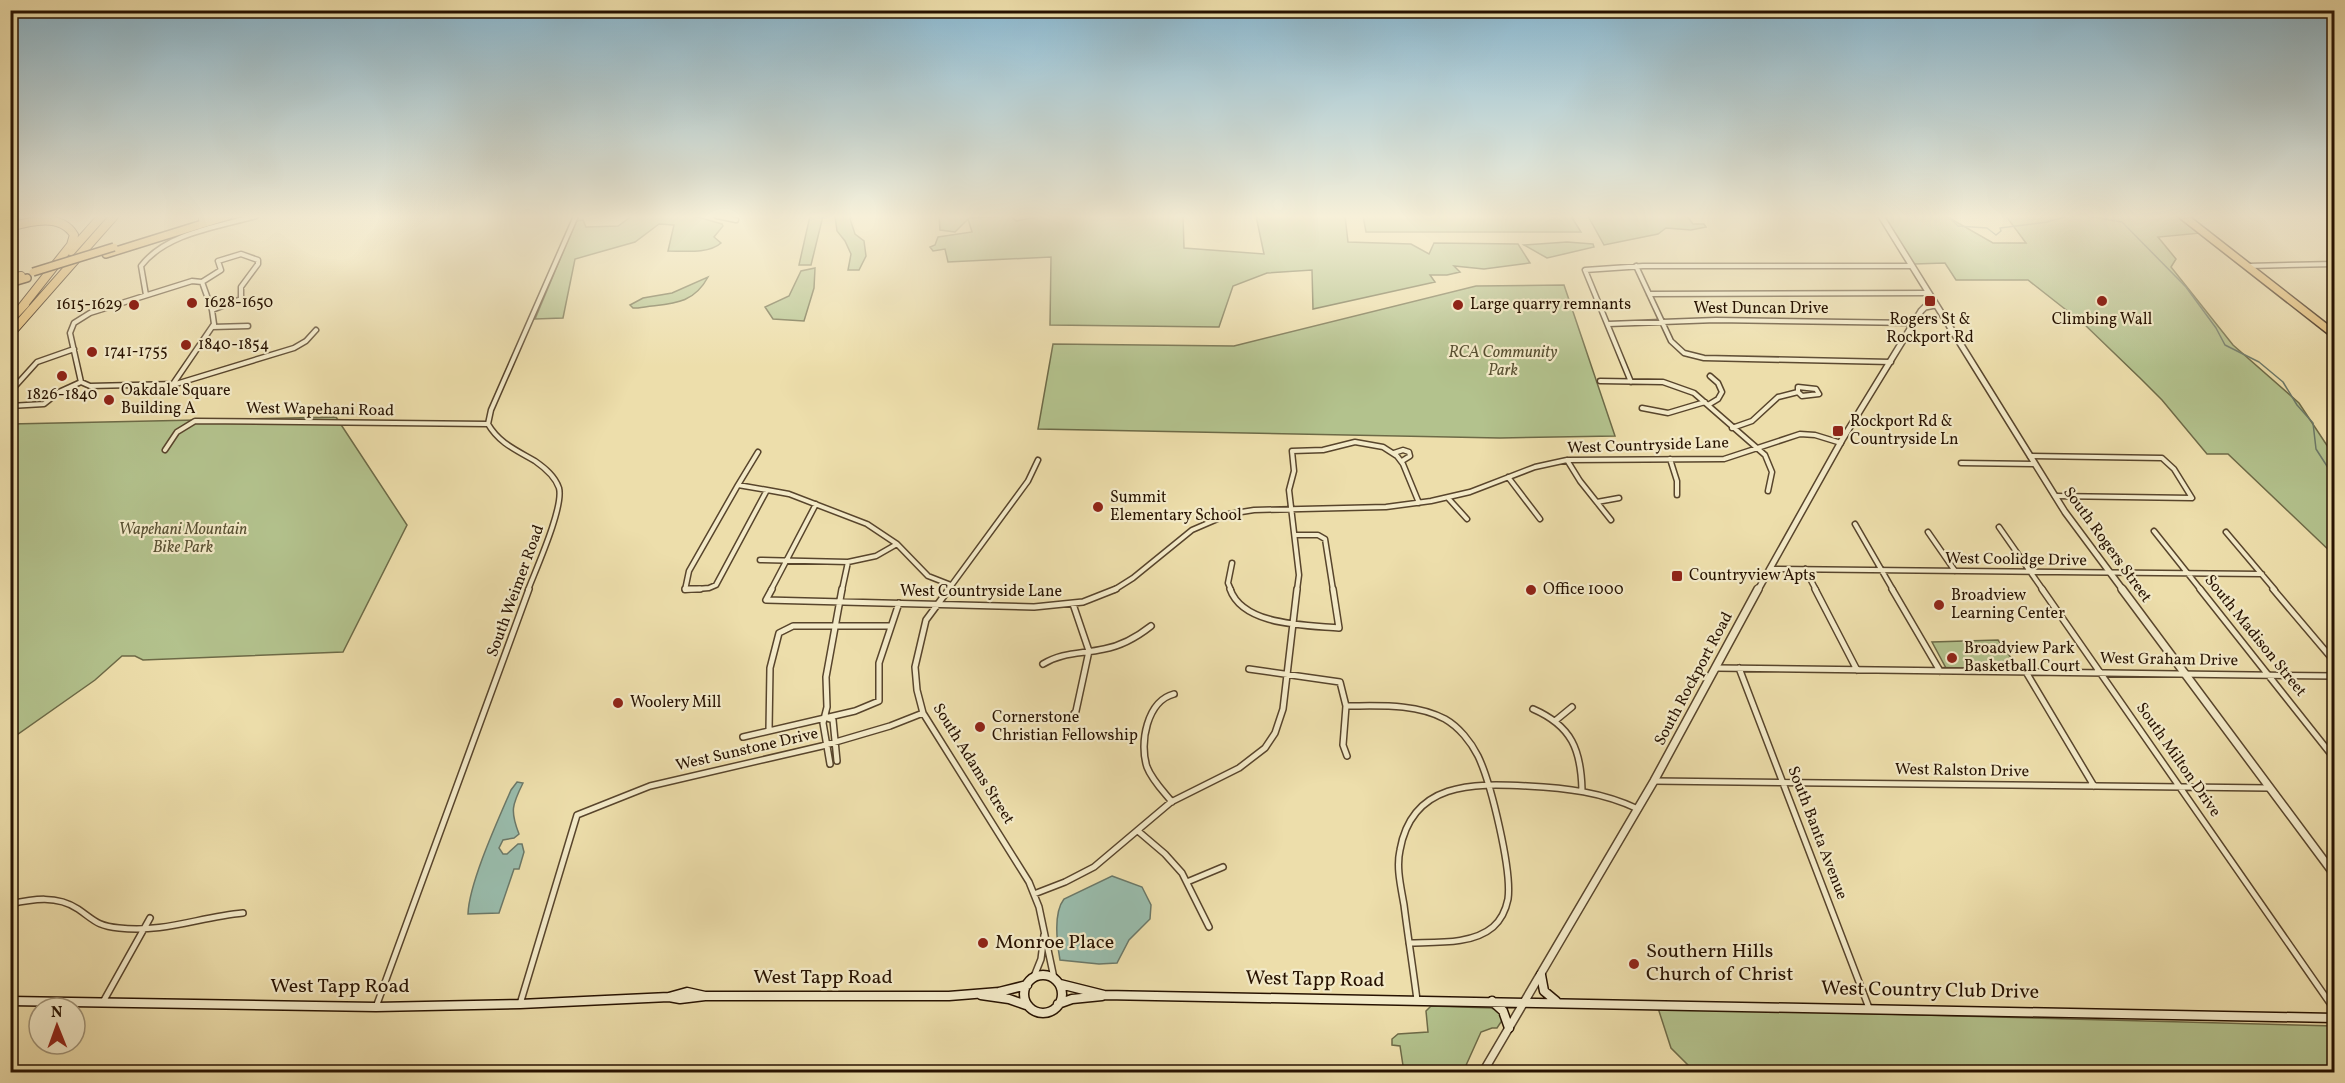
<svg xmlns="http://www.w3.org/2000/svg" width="2345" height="1083" viewBox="0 0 2345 1083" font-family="Vollkorn,serif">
	<rect width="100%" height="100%" fill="#eddeab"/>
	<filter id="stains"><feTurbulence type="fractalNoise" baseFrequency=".00333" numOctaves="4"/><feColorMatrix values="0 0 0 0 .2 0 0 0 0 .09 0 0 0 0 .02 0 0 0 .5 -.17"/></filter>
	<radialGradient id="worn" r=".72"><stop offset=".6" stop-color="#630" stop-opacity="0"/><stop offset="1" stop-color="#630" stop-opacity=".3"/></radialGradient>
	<path fill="#b3c28d" stroke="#6d6a47" stroke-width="1.5" d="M632,216H694L722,224L723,226L714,237L721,243C709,254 684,251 668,251L674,225L659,224L635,242L575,259L563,318L535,319L576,221L583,220L586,227L618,226Z
		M810,216H823L811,265H799Z
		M835,216H849L855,234L864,241L866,256L859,270H848L851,254L845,241L837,231Z
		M939,216H971L970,218L1011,216L1016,221L1042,216H1183L1184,248L1264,254L1256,216H1345L1348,242L1411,244L1429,254L1434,243L1518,244L1530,263L1484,269L1454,266L1460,272L1447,275H1430L1435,282L1313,309L1312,270L1267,273L1233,286L1219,327L1050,325L1051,257L948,262L945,249L933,251L930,247L935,245L938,237L972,232L968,219L955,232L940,230Z
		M1363,216H1571L1581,232H1366Z
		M1588,216H1687L1693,224H1704L1706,227L1691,230L1666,228L1658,234L1604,245Z
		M1884,216H1946L1993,243H2026L2006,216H2178L2201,233L2158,237L2176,259L2171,267L2233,345L2299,403L2334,456V555L2228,454H2207L2162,400L2140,378L2084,324L2028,280H1956L1945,263L1914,264Z
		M1567,242L1593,244L1594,247L1547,258L1524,245Z
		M815,268L814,288L804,321L773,319L765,307L789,296L801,271Z
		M708,277C692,307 668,303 638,308H633L630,305L643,298L672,293Z
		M1564,285L1615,436L1500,438L1038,429L1053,344L1234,346L1476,286Z
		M336,417L407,525L343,652L143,660L135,656H122L95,680L11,739V424Z
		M1998,640L2020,670L1946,668L1932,642Z
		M1431,1006L1491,1008L1497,1010L1503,1019L1497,1028H1492L1481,1032L1463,1072H1404L1400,1046L1392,1045V1039L1398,1034L1428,1032L1426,1011Z
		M1658,1008L2334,1026V1072H1695L1671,1048Z"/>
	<path fill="#99bcac" stroke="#6b7868" stroke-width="1.5" d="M517,782L523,783C512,805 510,811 519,834L514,838L503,840L499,848L503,854H507L518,844H522L524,852L519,869H514L499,913L468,914C469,883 498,820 511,790Z
		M1112,876L1142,887L1151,905L1150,919L1129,940L1117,963L1099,964L1060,960C1057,943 1053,913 1064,899Z"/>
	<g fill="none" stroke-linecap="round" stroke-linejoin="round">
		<path stroke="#6b7868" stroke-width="1.5" d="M1948,216L1958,226L1987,228L1996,235L2001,231L2000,228L2047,222L2068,216
			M2087,216L2122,222L2186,287L2216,328L2225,345L2259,362L2283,382L2297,405L2313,423L2316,449L2334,477"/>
		<defs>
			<path id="minor-far1" d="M717,216L736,220
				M1636,266L1671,341L1684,353L1704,358L1891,362
				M2248,266L2334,264
				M202,282L192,281L90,313L74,323L70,333L81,382L90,386L176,384L294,348L306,341L316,330
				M202,282L221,270L218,261L241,254L258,260V264L241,287V299L212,310
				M1649,294L1928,293
				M146,295L141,266C166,233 218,227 256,216
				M1608,324L1716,320L1914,323
				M212,327L248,326
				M1600,381L1663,382L1694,393L1765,455L1772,472L1768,491
				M1631,382L1585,270L1643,266H1912
				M173,384L214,324L212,310L202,282
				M1798,387L1816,389L1819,394L1802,396L1798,392Z
				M10,392L37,362L74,349
				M1708,405L1718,399L1722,392L1718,383L1710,376
				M10,406L44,404L59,392L81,382
				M1642,408L1668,413L1705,402
				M1732,428L1752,421L1778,397L1798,392
				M165,450L177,432L195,421L488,424
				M1394,453L1403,450L1409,452L1410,456L1402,461
				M2030,456L2162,458L2174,469L2192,498L2055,496
				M1670,459L1677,481V495
				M1567,460L1580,481L1611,520
				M1961,463L2035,464
				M1508,477L1540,519
				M738,485L758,452
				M738,485L767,490L716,585L709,588L685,590L689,571Z
				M767,490L789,494L867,524L897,544L928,576L951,585
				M1448,498L1467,519
				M1597,502L1619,498
				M1855,524L1893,590
				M1999,527L2043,590
				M2154,531L2201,590
				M1928,532L1955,571
				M2226,532L2275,590
				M1295,535H1318L1325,539L1333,590
				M760,560L848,562L876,556L897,544
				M1770,569L2262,574
				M1805,569L1816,590
				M528,590C536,569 564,507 559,488C555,476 545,468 535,461C516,450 499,443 488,424L491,410L576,216
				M771,590L816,504
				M842,590L848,562
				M948,590L1028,481L1038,460
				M1114,590L1133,578L1192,530L1229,514L1254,510L1386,507L1431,501L1470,492L1535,467L1567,460L1724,459L1800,434L1815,435L1841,443
				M1231,590L1228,583L1232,563
				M1297,590L1299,575L1289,490L1294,471L1292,451L1323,450L1355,442L1383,447L1397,456L1403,464L1419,503"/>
			<path id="minor" d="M685,589H700
				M772,589L766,600L1034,607L1083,602L1116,589
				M949,589L926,620L915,667L917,690L923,713L1029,882L1039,907L1054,978
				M1230,589C1243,626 1306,625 1339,628L1333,589
				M1815,589L1857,670
				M1892,589L1940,671
				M2042,589L2334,1009
				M2200,589L2334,758
				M2273,589L2334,661
				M1043,664C1062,652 1082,654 1104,649C1121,646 1137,637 1151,626
				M1716,668L2334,676
				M1739,668L1869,1008
				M1249,669L1340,682L1346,706L1343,745L1347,756
				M2026,672L2094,786
				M1346,706C1378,706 1415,703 1445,719C1459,727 1471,742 1478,756C1491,783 1512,870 1508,899C1506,909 1501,920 1493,927C1472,945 1435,942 1409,943
				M1533,709C1572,726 1581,750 1582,790
				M827,718L833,720L837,761
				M1069,720L1076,711L1089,651L1073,604
				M1555,721L1572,707
				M769,730L770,668L779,633L793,626H890
				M743,737L855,711L879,701V663L899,603
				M830,764L823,723L827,707L826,677L842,589
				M1654,781L2269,788
				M1172,802C1163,791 1152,780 1147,767C1139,743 1147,701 1174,694
				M1138,831L1165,854L1182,873L1209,927
				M1187,882L1223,867
				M1034,894L1065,882L1094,867L1171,802L1239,768L1265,748L1275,733L1283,709L1297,589
				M10,904C33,899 57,895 78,909C94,920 97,926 119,928C165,933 199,917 243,913
				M1033,979L1041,959L1044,935
				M1417,1000C1413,968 1408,937 1404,905C1401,887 1396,868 1400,850C1412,782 1473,783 1527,786C1566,788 1602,792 1638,809
				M103,1002L150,918
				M520,1004L577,815L650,786L822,746L890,726L923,713
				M376,1007L529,589"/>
			<path id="tertiary-far1" d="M1881,216L2065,512L2123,590
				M1758,590L1842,440L1921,311L1925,307L1935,305"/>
			<path id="tertiary" d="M2122,589L2334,874
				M1483,1072L1654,781L1758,589"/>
			<path id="secondary" d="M1024 994a19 19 0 1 1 38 0a19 19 0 1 1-38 0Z
				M1541,975L1544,991L1556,1001
				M1060,984L1104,995L2334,1018
				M981,995L1009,999L1026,1005
				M669,997L680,999L705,996H949L999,992L1027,985
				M10,1001L376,1007L520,1004L669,997L687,992L705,996
				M1492,1001L1503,1011L1509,1028
				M1058,1004L1072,999L1102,996"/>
			<path id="primary" d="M2183,216L2334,334
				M106,254L228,216
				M10,283L27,278"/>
			<path id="motorway" d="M10,218L16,216
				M203,219L211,216
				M10,227C31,221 61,213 74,235L71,245L22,307
				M71,251L102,216
				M10,278L21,276
				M10,320L25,304
				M10,334L114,216"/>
		</defs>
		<use href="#minor-far1" stroke="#58452c" stroke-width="7"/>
		<use href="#minor" stroke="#58452c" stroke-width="8"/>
		<use href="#tertiary-far1" stroke="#58452c" stroke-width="8"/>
		<use href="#tertiary" stroke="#58452c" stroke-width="10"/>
		<use href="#secondary" stroke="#271201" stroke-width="11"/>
		<use href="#primary" stroke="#271201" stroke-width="10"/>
		<use href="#motorway" stroke="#271201" stroke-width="10"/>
		<use href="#minor-far1" stroke="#f3eac8" stroke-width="4"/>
		<use href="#minor" stroke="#f3eac8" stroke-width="5"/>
		<use href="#tertiary-far1" stroke="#f3eac8" stroke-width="5"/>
		<use href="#tertiary" stroke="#f3eac8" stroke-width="7"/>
		<use href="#secondary" stroke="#f3eac8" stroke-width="8"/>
		<use href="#primary" stroke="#e6bf76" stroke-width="7"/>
		<use href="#motorway" stroke="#e6bf76" stroke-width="8"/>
		<defs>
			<path id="primary-bridge" d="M33,272L114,247"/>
		</defs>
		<use href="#primary-bridge" stroke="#271201" stroke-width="10" stroke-linecap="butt"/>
		<use href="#primary-bridge" stroke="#e6bf76" stroke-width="7"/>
	</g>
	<linearGradient id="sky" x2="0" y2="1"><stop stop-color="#88b7d0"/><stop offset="0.59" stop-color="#f7f0d9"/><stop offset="1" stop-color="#f7f0d9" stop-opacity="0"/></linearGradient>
	<rect width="2345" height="367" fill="url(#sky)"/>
	<g fill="#8f2418" stroke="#f3eac8" stroke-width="2">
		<rect x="1924" y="295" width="12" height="12" rx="3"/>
		<circle cx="2102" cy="301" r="6"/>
		<circle cx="192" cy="303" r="6"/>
		<circle cx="134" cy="305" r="6"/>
		<circle cx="1458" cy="305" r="6"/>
		<circle cx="186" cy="345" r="6"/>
		<circle cx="92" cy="352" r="6"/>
		<circle cx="62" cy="376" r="6"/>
		<circle cx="109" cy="400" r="6"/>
		<rect x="1832" y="425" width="12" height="12" rx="3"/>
		<circle cx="1098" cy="507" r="6"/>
		<rect x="1671" y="570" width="12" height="12" rx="3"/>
		<circle cx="1531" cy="590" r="6"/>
		<circle cx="1939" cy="605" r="6"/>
		<circle cx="1952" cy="658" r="6"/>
		<circle cx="618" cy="703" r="6"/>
		<circle cx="980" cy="727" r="6"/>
		<circle cx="983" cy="943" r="6"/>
		<circle cx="1634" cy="964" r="6"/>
	</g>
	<g text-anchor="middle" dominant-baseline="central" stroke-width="4.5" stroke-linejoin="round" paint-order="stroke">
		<g font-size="16" fill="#271201" stroke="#f3eac8" text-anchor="start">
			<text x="204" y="303">1628-1650</text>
			<text x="122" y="305" text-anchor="end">1615-1629</text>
			<text x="1470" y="305">Large quarry remnants</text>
			<text x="1930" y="320" text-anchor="middle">Rogers St &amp;<tspan x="1930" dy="18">Rockport Rd</tspan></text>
			<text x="2102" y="320" text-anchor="middle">Climbing Wall</text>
			<text x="198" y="345">1840-1854</text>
			<text x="104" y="352">1741-1755</text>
			<text x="121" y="391">Oakdale Square<tspan x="121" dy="18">Building A</tspan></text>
			<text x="62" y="395" text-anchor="middle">1826-1840</text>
			<text x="1850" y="422">Rockport Rd &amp;<tspan x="1850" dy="18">Countryside Ln</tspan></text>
			<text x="1110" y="498">Summit<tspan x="1110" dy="18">Elementary School</tspan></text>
			<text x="1689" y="576">Countryview Apts</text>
			<text x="1543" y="590">Office 1000</text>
			<text x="1951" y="596">Broadview<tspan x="1951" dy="18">Learning Center</tspan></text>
			<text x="1964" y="649">Broadview Park<tspan x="1964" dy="18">Basketball Court</tspan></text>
			<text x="630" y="703">Woolery Mill</text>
			<text x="992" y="718">Cornerstone<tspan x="992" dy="18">Christian Fellowship</tspan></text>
		</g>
		<g font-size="16" fill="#271201" stroke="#f3eac8">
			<text x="1761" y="309">West Duncan Drive</text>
			<text transform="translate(320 410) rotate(1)">West Wapehani Road</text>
			<text transform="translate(1648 446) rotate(-2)">West Countryside Lane</text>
			<text transform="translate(2107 545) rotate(54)">South Rogers Street</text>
			<text transform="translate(2016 560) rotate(1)">West Coolidge Drive</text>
			<text transform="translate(516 591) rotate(-70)">South Weimer Road</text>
			<text x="981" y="592">West Countryside Lane</text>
			<text transform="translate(2255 636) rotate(51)">South Madison Street</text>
			<text transform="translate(2169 660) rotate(1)">West Graham Drive</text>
			<text transform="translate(1694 679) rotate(-62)">South Rockport Road</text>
			<text transform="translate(747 750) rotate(-13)">West Sunstone Drive</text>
			<text transform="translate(2178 760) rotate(55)">South Milton Drive</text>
			<text transform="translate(973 764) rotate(58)">South Adams Street</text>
			<text transform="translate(1962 771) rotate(1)">West Ralston Drive</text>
			<text transform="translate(1817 833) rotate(69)">South Banta Avenue</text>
		</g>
		<g font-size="16" font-style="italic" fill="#585032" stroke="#f3eac8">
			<text x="1503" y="353">RCA Community<tspan x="1503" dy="18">Park</tspan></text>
			<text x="183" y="530">Wapehani Mountain<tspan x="183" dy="18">Bike Park</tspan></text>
		</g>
		<g font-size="20" fill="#271201" stroke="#f3eac8" text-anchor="start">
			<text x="995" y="943">Monroe Place</text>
			<text x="1646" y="952">Southern Hills<tspan x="1646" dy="23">Church of Christ</tspan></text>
		</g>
		<g font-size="20" fill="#271201" stroke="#f3eac8">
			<text x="823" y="978">West Tapp Road</text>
			<text transform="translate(1315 980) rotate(1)">West Tapp Road</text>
			<text x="340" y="987">West Tapp Road</text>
			<text transform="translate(1930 991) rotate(1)">West Country Club Drive</text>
		</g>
	</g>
	<rect width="2345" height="1083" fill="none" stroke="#eddeab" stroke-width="36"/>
	<rect x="12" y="12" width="2321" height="1059" fill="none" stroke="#271201" stroke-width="3"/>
	<rect x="18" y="18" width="2309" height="1047" fill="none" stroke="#271201" stroke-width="1.5"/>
	<g transform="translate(57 1026) rotate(359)"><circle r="28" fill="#f3eac8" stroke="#a19478" stroke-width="1.5"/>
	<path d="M0-4.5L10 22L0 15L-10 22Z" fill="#8f2418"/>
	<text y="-9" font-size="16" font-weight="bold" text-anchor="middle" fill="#271201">N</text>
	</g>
	<rect width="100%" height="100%" filter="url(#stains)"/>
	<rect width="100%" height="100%" fill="url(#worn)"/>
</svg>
